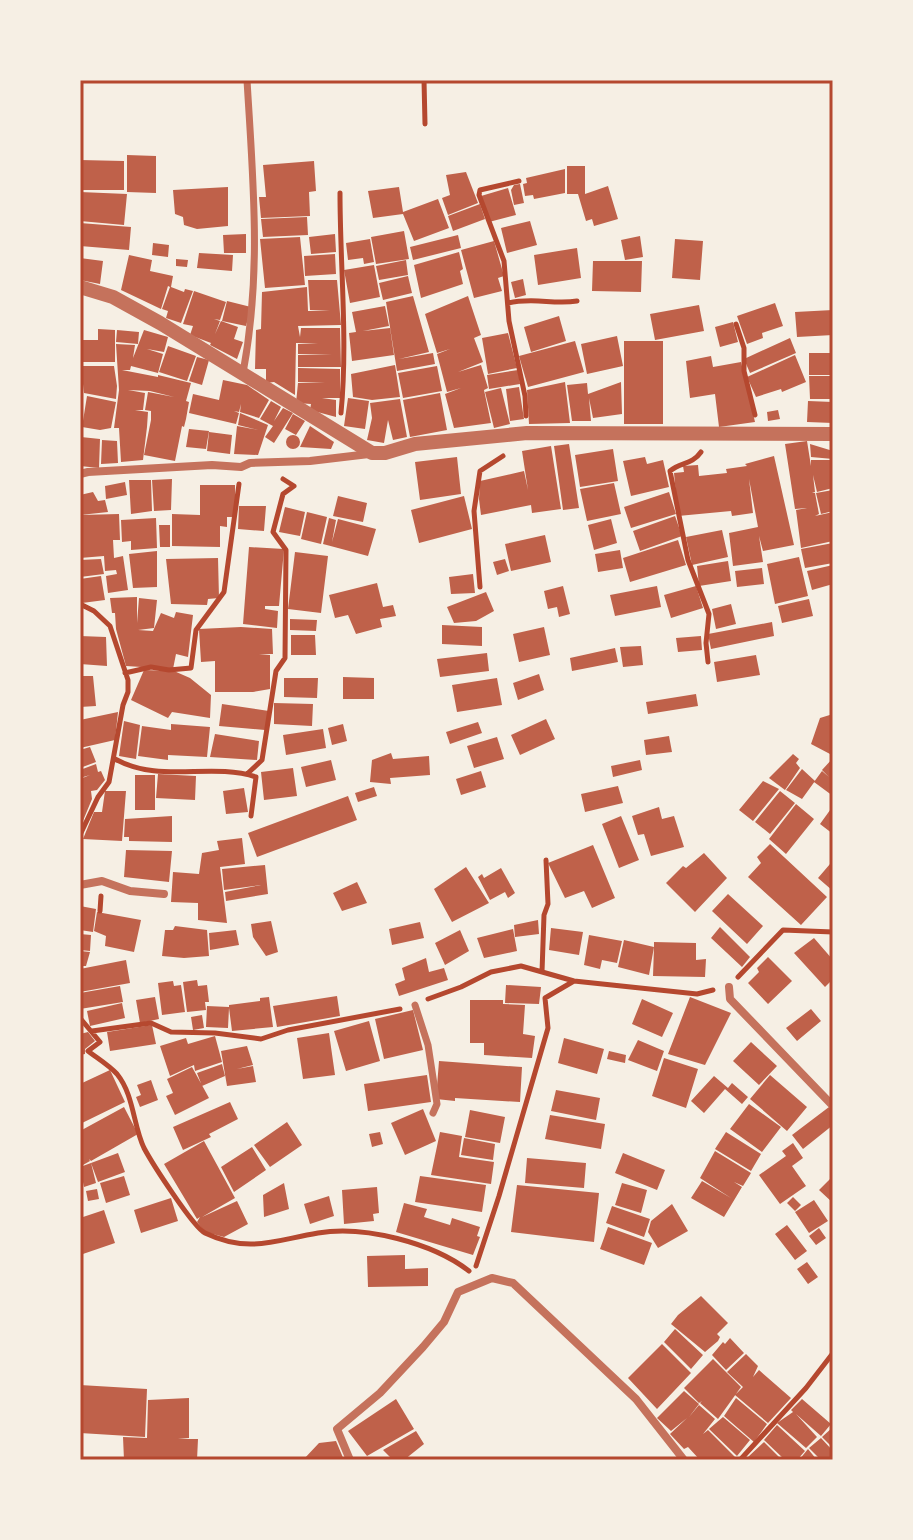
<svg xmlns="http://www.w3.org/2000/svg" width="913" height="1540" viewBox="0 0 913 1540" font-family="'Sofia Sans Condensed',sans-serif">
	<rect width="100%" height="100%" fill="#f6efe4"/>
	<path fill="#bf614a" d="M127,155L156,156V193L127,192Z
		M80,160L124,161V190H80Z
		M314,161L316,191L309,192L310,216L261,218L259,197H266L263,165Z
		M567,166H585V194L608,186L618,219L594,226L592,219L586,221L578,194H567Z
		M565,169V193L534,199L533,195L525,196L523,184L527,183L526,178Z
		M466,172L478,203L448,215L442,198L450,195L446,175Z
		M520,184L524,203L514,205L511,190L514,185Z
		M228,187V226L197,229L184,225L183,217L175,214L173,190Z
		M399,187L403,212L438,199L449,228L414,241L403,214L373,218L368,191Z
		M508,188L516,215L489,222L481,196Z
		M80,192L127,194L124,225L80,221Z
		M480,204L485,219L453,231L448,216Z
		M307,217L308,235L263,237L261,219Z
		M530,221L537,245L507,253L501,228Z
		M80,223L131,227L129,250L80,246Z
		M404,231L409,259L376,264L371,237Z
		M246,234V253H224L223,235Z
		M335,234L336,252L311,254L309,237Z
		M458,235L461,248L413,260L410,247Z
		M640,236L643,257L625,260L621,240Z
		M300,237L305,285L265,288L260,239Z
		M370,239L374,262L364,264L363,258L348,260L346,243Z
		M675,239L703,241L700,280L672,278Z
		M494,241L504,276L498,278L502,291L474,298L461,250Z
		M153,243L169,245L168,257L152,255Z
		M577,248L581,278L538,285L534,255Z
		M459,252L463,269L460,271L463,284L421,298L414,265Z
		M199,253L233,255L232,271L197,268Z
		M335,254L336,274L305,276L304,256Z
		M129,255L152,260L150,271L173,276L171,287L184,292L185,289L193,291L181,323L166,318L168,311L162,309L170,287L168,286L161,309L121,290Z
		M80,258L103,261L100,284L80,280Z
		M176,259L188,260L187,267L176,266Z
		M406,260L408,275L379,280L376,266Z
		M593,261H642L641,292L592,291Z
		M374,265L380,297L350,303L344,270Z
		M408,276L412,293L383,300L379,283Z
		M523,279L526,295L515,298L511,282Z
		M308,280H337L341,325L298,326L300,337L301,328H340L341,367H298V355H332L298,354V344L318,343H263H296L295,395L274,382L266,383V369H255L256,330L261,329L262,292L307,287L308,311H330L310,310Z
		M194,291L226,302L220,320L214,319L220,321L215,334L221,321L238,327L234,339L243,342L237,359L210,345L211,343L190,335L193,326L183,324Z
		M413,296L429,352L399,359L433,353L435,364L397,371L386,302Z
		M468,296L481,335L474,338L483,362L458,372L481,365L488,388L484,390L491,423L454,428L445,394L461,388L447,392L437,354L450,349L437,353L425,314Z
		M227,301L251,307L246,326L222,321Z
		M775,303L783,326L762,333L763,338L747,344L737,316Z
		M699,305L704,331L655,340L650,314Z
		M385,306L389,326L363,331L390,328L394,355L352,361L349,333L356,332L352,312Z
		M833,310V335L797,337L795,312Z
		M559,316L566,341L531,352L524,327Z
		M733,322L738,342L720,347L715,327Z
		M98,329L115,330V362H80V340H98Z
		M117,330L139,332L138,344L116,342Z
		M144,330L168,337L164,352L147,349L163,354L158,373L131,366L130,370H122L158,377V375L191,383L186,401L189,402L186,419L184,427L182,426L175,461L144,455L151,420V411L145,410L148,392L174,397L150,391L128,390L145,393L143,410H135L148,412L147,427L143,460L121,462L119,428H114L119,390L116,344L135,345L133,358Z
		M508,333L517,368L488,374L482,338Z
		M617,336L623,366L587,374L581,344Z
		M790,338L796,353L750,373L744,359Z
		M575,341L584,372L528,387L519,356Z
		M624,341H663V424H624Z
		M168,346L196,356L187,381L159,372Z
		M809,353H833V375H809Z
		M795,355L806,382L782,392L781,389L756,397L747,377Z
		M711,356L713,367L741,362L755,422L719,427L715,394L690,398L686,361Z
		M197,357L209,360L202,385L189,381Z
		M395,365L400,397L372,400L353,397L351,374Z
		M81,366H114L117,386L116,399L84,393Z
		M437,366L442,391L403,398L398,373Z
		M298,368L340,369V398H322L336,400V417L310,410L311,404L296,403L298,383H325L298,382Z
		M518,370L520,384L489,389L487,375Z
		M809,376H833V399H810Z
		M223,380L247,385L269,400L259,418L240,412L241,404L239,412L234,411L239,413L236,424L189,413L193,394L219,400Z
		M565,382L570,423L529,424L527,390Z
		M621,382L622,414L593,418L589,398L591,421H572L567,385L587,383L588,394Z
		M519,387L524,419L510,421L506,389Z
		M501,388L510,424L494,428L485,392Z
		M440,393L447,430L410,437L403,400Z
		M87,396L116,402L111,428L100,430L82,427Z
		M348,398L369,401L365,429L344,426Z
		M400,399L407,437L393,440L388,420L384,443L367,440L372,418L370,403Z
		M271,401L281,407L274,421L283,408L293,413L274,443L265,437L273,426L260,419Z
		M808,401L833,402V423L807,422Z
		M778,410L780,419L768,421L767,412Z
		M240,413L268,425L258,455L234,454L237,426L258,430L238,425Z
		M293,414L305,421L296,435L285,429Z
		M310,426L334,442L331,449L300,447Z
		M189,429L209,431L206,449L186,447Z
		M209,432L232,435L230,454L207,451Z
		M286 442a7 7 0 1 1 14 0a7 7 0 1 1-14 0Z
		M81,437L100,439L99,468L80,466Z
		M102,440L117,441L118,463L101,464Z
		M807,441L811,466V460H833V488L817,492L813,475L815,492L812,493H815L819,514L815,516L833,512V541L801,548L796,510L807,508L795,509L785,444Z
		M569,444L579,508L563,510L554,446Z
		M810,444L833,451V459L811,457Z
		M551,446L561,509L532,513L531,505L481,515L479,499L480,481L524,471L528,490L522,451Z
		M613,449L618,481L580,487L575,455Z
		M774,456L794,545L763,551L759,536L763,562L733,566L729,533L758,527L749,479L753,513L732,516L731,511L678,516L674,473L684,472L683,466L698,465L699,476L727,473L726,469L747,466L745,464Z
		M457,457L461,494L420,500L415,462Z
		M645,457L647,464L663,460L669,487L631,496L623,461Z
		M172,479L171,510L154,511L152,480Z
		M129,480H151L152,511L131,514Z
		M125,482L127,495L106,499L105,486Z
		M614,483L621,514L587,521L580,489Z
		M200,485H235V517H227V527L220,526V547L172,546V514L200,515Z
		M833,490V511L821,514L816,493Z
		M93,492L98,501L105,500L108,512L80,515V495Z
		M669,492L676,514L631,528L624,507Z
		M338,496L367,503L363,522L333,516Z
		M464,496L472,529L419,543L411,510Z
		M239,506H266L264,531L238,529Z
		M285,507L305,512L300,536L279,532Z
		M307,512L327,517L321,544L301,539Z
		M119,514L120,540H113L114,558L123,556L128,590L108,593L106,576L117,574L116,570L105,571L104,556L80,558V515Z
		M675,516L682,536L640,551L633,531Z
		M156,518L157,548L131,550V541L122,542L121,520Z
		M329,518L336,520L332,542L338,519L376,529L368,556L323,544Z
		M611,519L617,543L594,550L588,525Z
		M159,525H170V547H160Z
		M722,530L728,557L692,565L686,537Z
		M545,535L551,562L511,571L505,544Z
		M678,540L686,565L630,582L623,558Z
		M833,543V563L805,568L801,549Z
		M249,547L284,549L279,606H265V609L278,611L277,628L243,624Z
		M620,550L623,568L598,572L595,554Z
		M157,551V587L133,588L129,554Z
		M295,552L328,556L321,613L288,609Z
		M799,557L808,596L775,604L767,564Z
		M218,558L219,598L208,599L207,605L171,604L166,559Z
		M101,559L104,574L80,577V560Z
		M505,559L509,571L497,575L493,562Z
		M728,561L731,581L699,586L697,566Z
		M833,565V584L812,590L807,571Z
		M762,568L764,584L737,587L735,571Z
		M473,574L475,593L451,594L449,577Z
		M101,576L105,600L82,603L80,600V579Z
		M377,583L383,607L393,605L396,616L380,619L382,627L356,634L348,615L335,618L329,595Z
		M563,586L570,614L559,617L557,607L548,609L544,591Z
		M657,586L661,607L615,616L610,595Z
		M696,586L703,608L671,618L664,595Z
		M486,592L494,611L476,621L454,623L447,607Z
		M137,597V623L139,598L157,600L154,628L138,630L153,631L161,613L174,618L176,612L193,615L188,657L176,654L173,669L126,666L116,629L115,613H112L110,598Z
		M809,599L813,616L782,623L778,606Z
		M731,604L736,624L716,629L712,609Z
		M290,619L317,620L316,631L290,630Z
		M772,622L774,636L711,649L708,634Z
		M442,625L482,627V646L442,644Z
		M241,627L272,629L273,654H259L270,655V689L253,692H215V661L201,662L199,629Z
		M544,627L550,655L519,662L513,634Z
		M291,635H315L316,655H291Z
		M80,636L106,637L107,666L80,664Z
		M701,636L702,650L678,652L676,638Z
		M641,646L643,665L623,667L620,647Z
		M615,648L618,662L572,671L570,658Z
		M487,653L489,671L440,677L437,659Z
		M756,655L760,675L717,682L714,662Z
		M144,670L174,671L190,678L211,695L210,718L172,712L168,718L131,700Z
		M539,674L544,690L518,700L513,683Z
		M80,676H93L96,706L80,707Z
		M343,677L374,678V699H343Z
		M284,678H318L317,698L284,697Z
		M497,678L502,705L457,712L452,685Z
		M696,694L698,706L648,714L646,702Z
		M274,703L313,704L312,726L274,724Z
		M222,704L269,711L265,730L219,726Z
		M118,712L115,740L80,748V720Z
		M833,714V750L830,754L811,744L820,718Z
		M546,719L555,739L520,755L511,735Z
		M124,721L140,725L136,759L119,756Z
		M478,722L482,733L450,744L446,732Z
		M171,724L210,727L207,757L168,755V760L138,756L142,726L171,730Z
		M343,724L347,741L332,745L328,728Z
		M323,729L326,748L286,755L283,735Z
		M215,734L259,741L257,760L210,757Z
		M669,736L672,752L646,755L644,740Z
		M497,737L504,759L474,768L467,746Z
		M90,747L96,762L80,768V750Z
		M391,753L393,759L429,756L430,775L390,778L391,784L370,782L372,760Z
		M793,754L799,759L796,763L800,768L785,790L769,778Z
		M833,758V796L814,782L822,771L829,777L822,770Z
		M331,760L336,780L306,787L301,767Z
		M640,760L642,770L613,777L611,766Z
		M96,764L98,772L101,771L105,780L97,790L91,791L92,799L80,828V779L90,775L80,778V770Z
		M293,768L297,796L264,800L261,772Z
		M802,769L815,781L802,799L786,790Z
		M481,771L486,787L461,795L456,779Z
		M158,774L196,776L195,800L156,798Z
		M135,775H155V810H135Z
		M763,781L779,789L753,821L739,810Z
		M618,786L623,803L585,812L581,794Z
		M374,787L377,796L358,802L355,793Z
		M244,788L248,812L226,814L223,791Z
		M105,791H126L122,841L83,839L94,812H102Z
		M780,791L795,803L770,834L755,822Z
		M348,796L357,820L257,857L248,833Z
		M796,804L814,819L786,854L769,839Z
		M833,806V834L820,824Z
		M659,807L662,819L674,816L684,847L651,856L644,834L638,835L632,816Z
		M172,816V842L129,841V837H124L125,819Z
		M621,816L639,860L619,868L602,824Z
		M242,838L245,864L220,867L227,923L198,920V903L171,902L173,872L199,874L202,853L219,850L217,841Z
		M770,844L827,897L801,925L748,877L761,863L757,857Z
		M593,845L615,898L592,908L584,891L565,898L548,863Z
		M126,850L172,851L169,882L124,877Z
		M704,853L727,878L695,912L666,883L683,866L686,868Z
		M830,864L833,866V891L818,878Z
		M265,865L268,894L226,901L225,892L261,885L224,890L222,869Z
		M466,867L489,903L452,922L434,889Z
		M501,868L515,893L508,898L505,892L490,900L478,877L482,874L484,878Z
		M357,882L367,903L342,911L333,893Z
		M728,894L763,926L747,944L712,911Z
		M80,906L96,909L93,932L80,930Z
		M97,912L141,920L134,952L105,946L106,936L94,931Z
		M538,920L539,934L515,937L514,925Z
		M271,921L278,952L266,956L253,937L251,924Z
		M420,922L424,938L392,945L389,929Z
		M175,926L207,930L209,956L184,958L162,956L165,930H173Z
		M720,927L750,957L742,967L711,938Z
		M551,928L583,932L579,955L549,950Z
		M513,929L517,951L484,958L477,938Z
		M236,930L239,945L210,950L209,933Z
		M460,930L469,951L445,965L435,943Z
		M80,934L91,935L90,951L80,950Z
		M589,935L622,941L617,963L602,960L600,969L584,965Z
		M814,938L833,960V979L825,987L794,953Z
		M624,940L654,947V942L696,943V960L706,959L705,977L653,976L654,947L649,975L618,967Z
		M80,951L90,952L86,966H80Z
		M768,957L792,981L768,1004L748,983L759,972L757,968Z
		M426,958L429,972L444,968L448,980L399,996L395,984L405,980L402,968Z
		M126,960L130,983L80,992V969Z
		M197,980L198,986L207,985L209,1002H205L206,1010L187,1012L183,982Z
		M173,981L174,986L181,985L185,1012L162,1015L158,983Z
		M506,985L541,987L539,1004L505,1003Z
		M120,986L123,1002L80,1009V993Z
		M337,996L340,1016L277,1027L273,1006Z
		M155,997L159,1019L140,1023L136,1000Z
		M269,997L273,1027L232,1031L229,1008L228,1028L206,1027L207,1006L229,1007V1005L260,1001V998Z
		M690,997L731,1013L705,1065L668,1054Z
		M642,999L673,1013L662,1037L632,1024Z
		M470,1000H503V1004L525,1005L523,1034L535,1036L532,1058L484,1055V1043H470Z
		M122,1003L125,1018L90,1026L87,1011Z
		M811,1009L821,1021L797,1041L786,1028Z
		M413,1010L423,1050L384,1059L375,1019Z
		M202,1015L204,1028L193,1030L191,1017Z
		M369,1021L380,1061L346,1071L334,1031Z
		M152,1025L156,1044L110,1051L107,1032Z
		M88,1032L95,1041L85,1049V1054L80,1055V1034Z
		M329,1033L335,1075L303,1079L297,1038Z
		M215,1036L222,1062L195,1071L194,1065L170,1076L160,1046L186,1038L188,1044Z
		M564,1038L604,1049L597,1074L558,1063Z
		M638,1040L664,1051L657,1071L628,1060Z
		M751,1042L777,1066L759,1085L733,1061Z
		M247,1046L253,1065L237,1069L253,1066L256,1082L227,1086L221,1051Z
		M609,1051L626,1055L625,1063L607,1059Z
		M664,1058L698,1069L686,1108L652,1096Z
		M439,1061L522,1067L520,1102L455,1098V1101L436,1099Z
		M222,1064L225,1076L202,1086L197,1073Z
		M192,1067L209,1098L175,1115L166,1096L173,1093L167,1079Z
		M110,1070L125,1102L80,1124V1084Z
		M427,1075L431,1102L368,1111L364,1084Z
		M770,1075L807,1107L787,1131L750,1099Z
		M714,1076L728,1088L732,1083L748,1097L742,1104L725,1089L704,1113L691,1101Z
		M151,1080L158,1100L140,1107L136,1097L141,1095L137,1085Z
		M556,1090L600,1098L596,1120L551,1111Z
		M230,1102L238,1119L209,1134L211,1137L183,1150L173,1127Z
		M749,1104L781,1127L762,1152L730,1129Z
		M124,1107L138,1134L91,1161L89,1159L90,1161L83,1165L80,1159V1131Z
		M829,1107L833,1112V1125L803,1149L792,1135Z
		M423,1109L436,1141L405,1155L391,1123Z
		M470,1110L505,1117L500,1143L465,1137Z
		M550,1115L605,1124L601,1149L545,1139Z
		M287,1122L302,1145L270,1167L254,1145Z
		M380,1132L383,1144L372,1147L369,1134Z
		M440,1132L462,1136L459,1157L494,1162L491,1184L431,1175Z
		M726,1132L761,1154L751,1171L715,1149Z
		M464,1138L495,1144L493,1160L461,1155Z
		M204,1141L235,1198L202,1217L237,1201L248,1224L224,1237L205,1232L197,1222L200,1217L197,1219L164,1164Z
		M793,1143L803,1158L792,1166L806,1186L780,1204L759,1175L786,1156L782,1151Z
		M252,1147L266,1170L234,1192L221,1167Z
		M715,1151L751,1173L743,1186L734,1182L742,1187L724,1217L691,1198L702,1181L731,1198L700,1178Z
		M118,1153L125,1172L98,1182L91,1163Z
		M623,1153L665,1170L657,1190L615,1173Z
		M527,1158L586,1163L584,1188L525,1183Z
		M91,1163L96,1183L84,1187L80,1167Z
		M124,1176L130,1195L106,1203L100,1183Z
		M420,1176L486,1185L482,1212L415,1202Z
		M833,1176V1203L819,1190Z
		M284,1183L289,1209L264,1217L263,1195Z
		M622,1183L647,1190L641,1213L615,1205Z
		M517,1185L599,1193L594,1242L511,1232Z
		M377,1187L379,1213L373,1214L374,1221L344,1224L342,1190Z
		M97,1189L99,1199L88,1201L86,1191Z
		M329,1196L334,1216L310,1224L304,1204Z
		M793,1197L801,1205L795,1211L787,1203Z
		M171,1198L178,1221L141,1233L134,1210Z
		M814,1200L828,1221L809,1233L795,1212Z
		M404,1203L427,1209L424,1217L450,1225L452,1218L480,1227L477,1236L480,1237L473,1255L396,1232Z
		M672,1204L688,1231L658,1248L648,1232L651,1221Z
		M612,1206L650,1219L644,1237L606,1223Z
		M104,1210L115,1243L80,1255V1218Z
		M787,1225L807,1251L795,1260L775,1234Z
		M608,1227L652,1243L644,1265L600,1249Z
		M819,1228L826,1238L816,1245L809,1236Z
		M405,1255V1269L428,1268V1286L368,1287L367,1256Z
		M807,1262L818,1277L808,1284L797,1269Z
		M701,1296L728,1323L717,1334L720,1337L718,1341L705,1352L671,1324L678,1315Z
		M675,1329L703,1355L691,1369L664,1342Z
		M730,1338L744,1353L726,1370L712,1355L723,1342L725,1344Z
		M662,1344L691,1373L657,1409L628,1378Z
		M746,1354L758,1366L753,1377L759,1370L791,1398L768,1423L735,1395L743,1387L727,1372Z
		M713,1359L741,1387L718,1419L700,1403L702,1401L699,1403L684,1388Z
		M80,1385L147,1389L145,1437L80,1433Z
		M684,1391L699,1404L689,1417L699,1405L715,1419L703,1434L708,1430L735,1457V1460H700L688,1447L684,1449L670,1434L687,1418L671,1431L657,1418Z
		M189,1398V1438L178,1439H198L197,1460H124L123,1437L147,1438L148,1400Z
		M736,1398L767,1424L754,1442L724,1416Z
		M396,1399L414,1429L367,1456L348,1431Z
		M802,1399L831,1424L821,1436L796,1414L817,1437L806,1448L777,1423L793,1412L791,1410Z
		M723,1417L750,1440L737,1456L709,1429Z
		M777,1425L805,1451L797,1460H785L764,1440Z
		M833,1427V1448L822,1437Z
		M416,1431L424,1444L404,1460H393L383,1450Z
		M821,1438L833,1451V1460H821L809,1448Z
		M336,1441L344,1460H303L319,1443Z
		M764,1442L782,1460H751L748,1457Z
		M808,1449L817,1460H799Z"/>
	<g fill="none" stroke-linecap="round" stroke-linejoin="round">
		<path stroke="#b5482f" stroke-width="5" d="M424,80L425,124
			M519,181L480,190L479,195L504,261L509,321L525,396L526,416
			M340,193C340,267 348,340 341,413
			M508,303C534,297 554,305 577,301
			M736,324L744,348V371L755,415
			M701,452C692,465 681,462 670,471L688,560L709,614L706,643L708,662
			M480,587L474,511L480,471L503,456
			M80,604L94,611L110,626L128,680V692L123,705L109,782L98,797L80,835
			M125,673L151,667L169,670L191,668L196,630L224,592L239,484
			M115,759C160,784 210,762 256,777L251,816
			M247,774L262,760L276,671L285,658L286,550L273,532L283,494L294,486L283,479
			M100,911L101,896
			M542,972L544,915L548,904L546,860
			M738,977L783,930L833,932
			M428,999L461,987L491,972L521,966L574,981L697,994L713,990
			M80,1018L100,1042L88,1051C97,1058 109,1065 117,1074C134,1095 133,1125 144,1148C152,1163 193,1227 205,1233C249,1254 275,1240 318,1233C364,1225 433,1243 469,1271
			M92,1031L151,1023L171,1032L215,1033L261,1039L288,1030L400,1009
			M476,1266L499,1196L548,1028L545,998L574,981
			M740,1460L806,1388L833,1353"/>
		<path stroke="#c5725c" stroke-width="7" d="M243,373C262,271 253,182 247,80
			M415,1005L428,1045L437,1104L433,1113"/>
		<path stroke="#c5725c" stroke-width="8" d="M80,474L88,472L212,465L241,467L250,463L310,461L369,454
			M80,885L102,881L130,891L164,894
			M729,987L730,999L833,1106
			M350,1460L337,1429L380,1393L423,1347L444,1322L458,1292L492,1278L513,1283L636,1399L684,1460"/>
		<path stroke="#c5725c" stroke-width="14" d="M80,287L113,297L160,323L372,453H385L415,444L527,433L833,434"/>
	</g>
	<rect width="913" height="1540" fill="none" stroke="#f6efe4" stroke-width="164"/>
	<rect x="82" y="82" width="749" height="1376" fill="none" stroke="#b5482f" stroke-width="3"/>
</svg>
